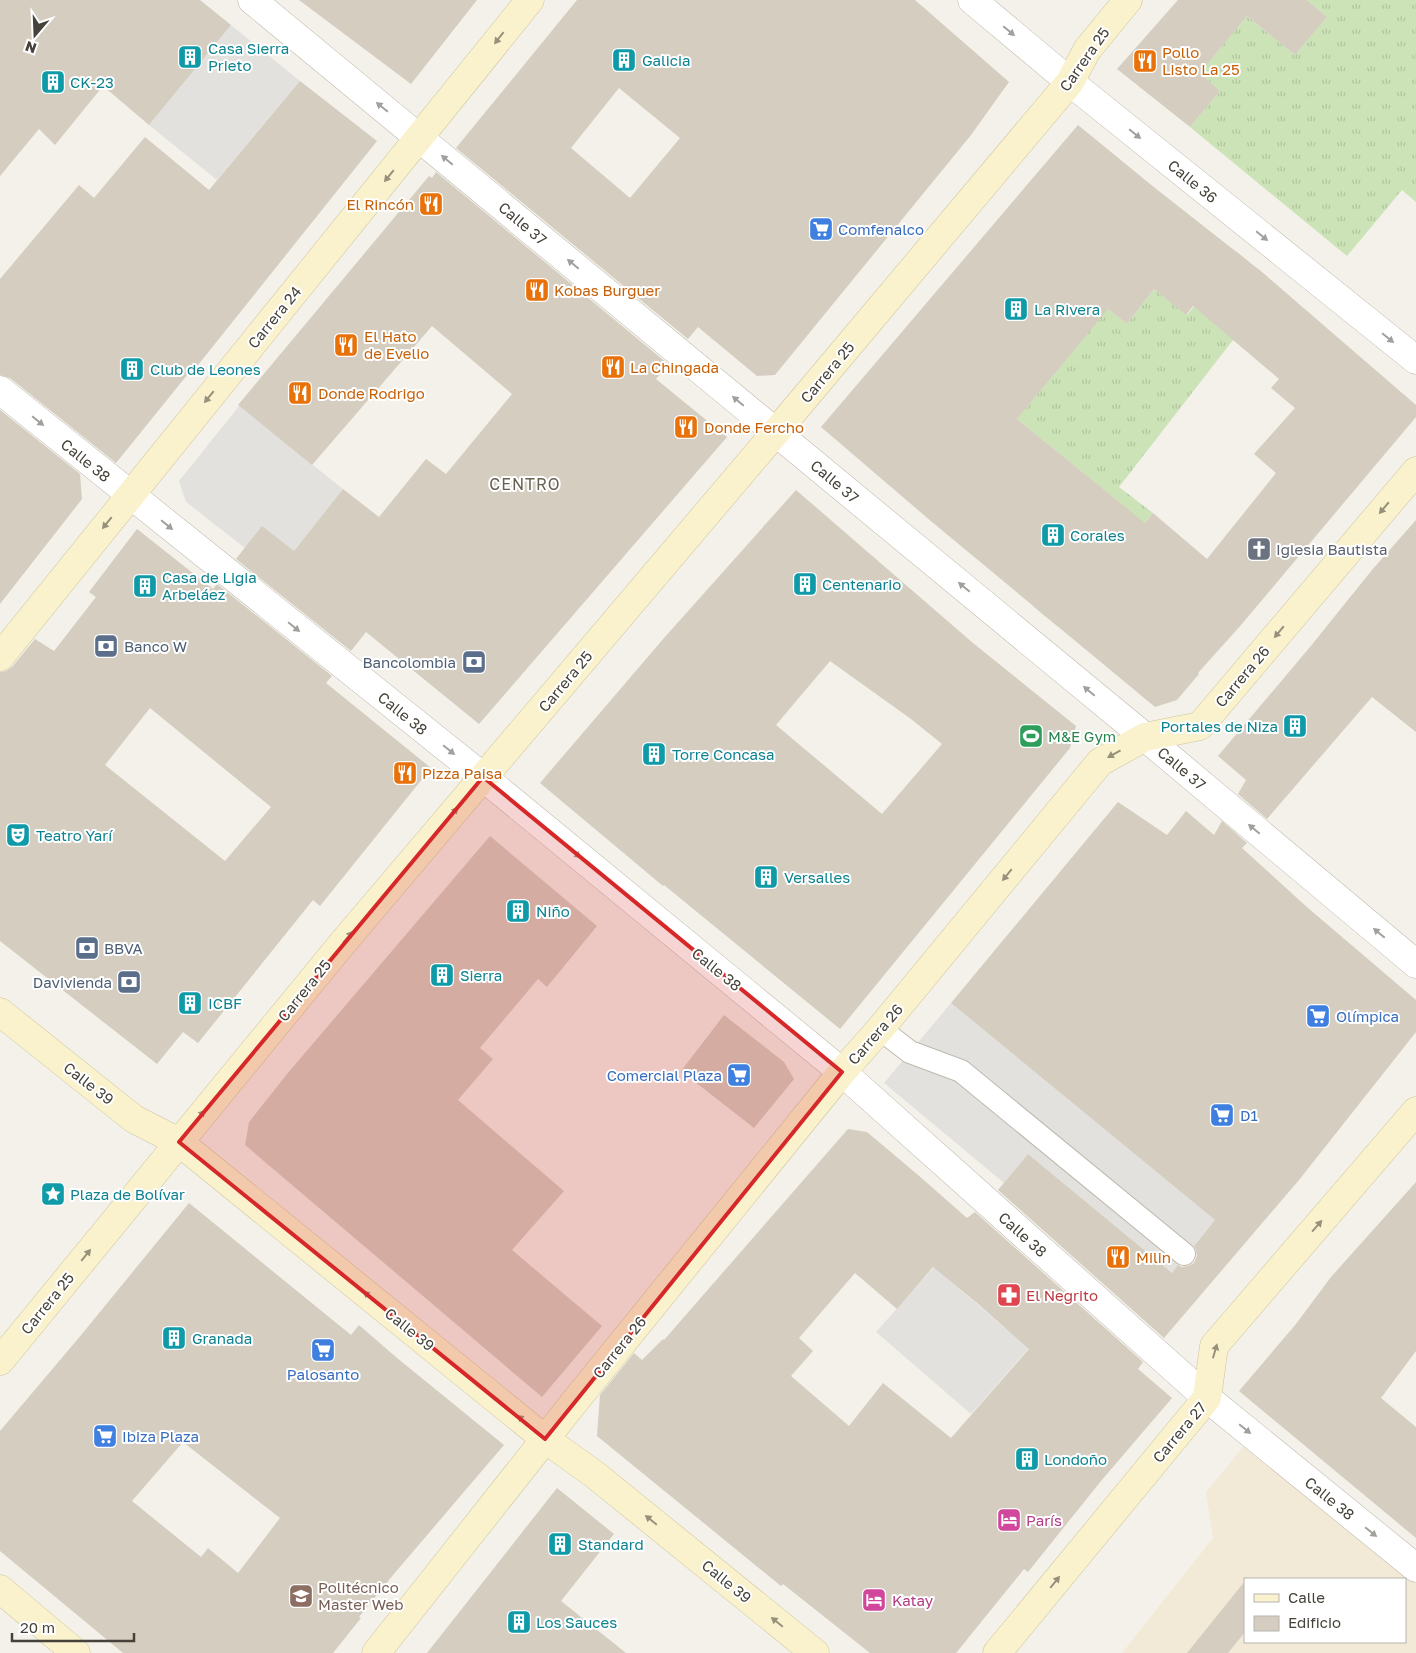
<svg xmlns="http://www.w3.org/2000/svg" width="1416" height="1653" viewBox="0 0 1416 1653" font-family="'Golos Text',sans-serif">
	<defs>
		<pattern id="grass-tufts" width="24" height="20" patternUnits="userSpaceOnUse" patternTransform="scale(1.25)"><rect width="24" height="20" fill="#cce3b7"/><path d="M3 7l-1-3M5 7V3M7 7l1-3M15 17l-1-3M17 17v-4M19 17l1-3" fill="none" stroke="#b1c49e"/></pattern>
	</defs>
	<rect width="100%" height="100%" fill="#f3f1ea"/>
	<path fill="#f3e9d7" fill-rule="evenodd" d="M1244,1446L1416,1584V1653H1122L1213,1538L1206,1492ZM1245,1579H1405V1642H1245Z"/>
	<path fill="url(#grass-tufts)" d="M1307,0H1416V202L1402,190L1347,256L1190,127L1220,91L1200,73L1247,16L1295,55L1327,17Z
		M1237,252L1279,287L1233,340L1119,487L1153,513L1057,626L1034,607L1120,503L1017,419L1107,308L1127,324L1154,289L1187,315Z"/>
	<path fill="#e2e1de" d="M231,25L300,81L217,180L149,125Z
		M239,406L343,489L294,551L245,548L186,502L179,481Z
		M951,1003L1215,1220L1172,1273L1028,1154L1004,1183L884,1083Z
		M934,1267L1005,1328L1041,1286L1065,1307L971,1414L876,1332Z"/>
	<path fill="#d4cdc0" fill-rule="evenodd" d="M0,0H200L231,25L149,125L103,86L55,145L39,129L0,176Z
		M299,0H477L411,84Z
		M577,0H915L1009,82L971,135L775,375L757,376L698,327L688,339L456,148ZM619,88L680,138L630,198L571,148Z
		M1178,0H1307L1327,17L1295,55L1247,16L1200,73L1220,91L1190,127L1117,69Z
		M300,81L377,141L194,370L192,369L116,463L10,378L0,375V279L79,185L94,198L145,137L209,190Z
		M1078,125L1155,188L1262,272L1416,405V417L1241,625L1198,673L1199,674L1177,700L1155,707L932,522L821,427ZM1154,289L1186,315L1193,306L1279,379L1271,388L1295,408L1254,454L1276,473L1207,559L1153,513L1145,523L1017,419L1108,309L1127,324Z
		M436,172L668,364L656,379L727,437L479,724L366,632L351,651L236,559L262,526L294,551L343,489L379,517L426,459L446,474L512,394L432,326L312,465L238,405L429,176L432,178Z
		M0,410L80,474L82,499L0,604Z
		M796,490L973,643L1076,726L1070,748L840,1029L664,885L663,886L540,783L664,638ZM830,661L911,719L942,744L882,814L776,725Z
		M1416,520V732L1372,697L1267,819L1238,794L1246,780L1218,756L1310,647L1372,570Z
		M137,529L213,589L217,584L332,676L326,683L431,768L320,906L313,900L198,1043L183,1032L157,1064L0,941V672L6,671L12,667L35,639L54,651L96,597L89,592ZM150,708L271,807L225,861L105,765Z
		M1118,802L1167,835L1186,811L1214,835L1222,821L1247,843L1242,848L1308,908L1416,1000V1032L1299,1180L1164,1338L998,1190L1028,1154L1172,1273L1178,1265L1182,1267L1188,1266L1194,1263L1197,1256L1196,1250L1194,1246L1215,1220L951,1003Z
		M490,836L597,926L547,987L538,979L480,1048L493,1059L458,1100L564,1191L512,1250L602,1326L542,1397L245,1145L249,1122L287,1074Z
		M724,1015L784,1062L794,1079L754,1128L681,1071Z
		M848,1129L867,1132L918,1175L967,1218L975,1212L1143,1362L1138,1369L1172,1398L1101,1481L1028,1572L1024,1569L956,1653H870L783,1584L781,1586L597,1436L600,1395L634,1353L642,1360L663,1339L664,1340ZM933,1267L977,1303L1029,1349L951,1438L883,1383L849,1426L791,1376L813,1351L799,1338L855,1273L897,1309Z
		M1416,1182V1351L1381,1398L1416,1427V1538L1239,1391L1296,1324L1331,1277Z
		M189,1203L351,1335L359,1325L397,1358L504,1445L393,1575L359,1617L361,1618L333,1653H123L0,1551V1431L82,1334ZM183,1442L280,1518L238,1573L208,1548L201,1557L132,1501Z
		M557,1488L614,1534L561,1601L626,1653H427Z
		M1245,1581V1632L1228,1653H1187Z"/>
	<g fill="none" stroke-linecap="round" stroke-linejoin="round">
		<defs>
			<path id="lane" d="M880,1029L910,1052L961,1071L1184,1254"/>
			<path id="street" d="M252,0L1145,737L1416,964
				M972,0L1070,82L1416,360
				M0,390L483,777L842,1072L1207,1398L1416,1568"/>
			<path id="secondary" d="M0,657C175,437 355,220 530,0
				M0,1012L134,1119L179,1142L545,1439L594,1474L815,1653
				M0,1361L341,945L776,432L1070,82L1087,50L1128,0
				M0,1589L76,1653
				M376,1653L576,1400L842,1072L880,1029L1100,762L1145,737L1200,726L1416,471
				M997,1653L1207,1398L1214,1346L1416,1111"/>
		</defs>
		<use href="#lane" stroke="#beb9ad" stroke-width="24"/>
		<use href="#street" stroke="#beb9ad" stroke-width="29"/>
		<use href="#secondary" stroke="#cec59d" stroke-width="29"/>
		<use href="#lane" stroke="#fff" stroke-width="22"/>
		<use href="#street" stroke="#fff" stroke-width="28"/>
		<use href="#secondary" stroke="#faf2cd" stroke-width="28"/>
	</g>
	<defs><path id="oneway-solid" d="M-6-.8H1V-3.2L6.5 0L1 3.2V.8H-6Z" transform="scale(1.25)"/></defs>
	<g fill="#a2a09c">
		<use href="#oneway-solid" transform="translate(1009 31) rotate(40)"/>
		<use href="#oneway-solid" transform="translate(382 107) rotate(-141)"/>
		<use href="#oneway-solid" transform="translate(1135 134) rotate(39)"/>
		<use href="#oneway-solid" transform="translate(447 160) rotate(-140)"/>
		<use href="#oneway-solid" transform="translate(1262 236) rotate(39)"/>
		<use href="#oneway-solid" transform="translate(573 264) rotate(-140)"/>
		<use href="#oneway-solid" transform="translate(1388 338) rotate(39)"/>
		<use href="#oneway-solid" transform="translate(738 401) rotate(-140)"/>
		<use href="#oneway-solid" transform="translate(38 421) rotate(39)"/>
		<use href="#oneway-solid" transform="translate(167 525) rotate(39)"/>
		<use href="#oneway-solid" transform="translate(964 587) rotate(-140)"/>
		<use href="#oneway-solid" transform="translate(294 627) rotate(39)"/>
		<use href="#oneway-solid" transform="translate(1089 691) rotate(-140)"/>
		<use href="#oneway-solid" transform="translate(449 750) rotate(39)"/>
		<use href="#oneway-solid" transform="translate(1254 829) rotate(-140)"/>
		<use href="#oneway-solid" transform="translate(575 853) rotate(39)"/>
		<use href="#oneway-solid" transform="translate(1379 933) rotate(-140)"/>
		<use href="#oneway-solid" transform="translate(1245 1429) rotate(39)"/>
		<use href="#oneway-solid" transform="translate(1371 1532) rotate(39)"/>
	</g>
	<g fill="#97917c">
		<use href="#oneway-solid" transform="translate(499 38) rotate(128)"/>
		<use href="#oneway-solid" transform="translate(389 176) rotate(129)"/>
		<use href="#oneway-solid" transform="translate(209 397) rotate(129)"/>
		<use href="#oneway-solid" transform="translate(1384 508) rotate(130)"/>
		<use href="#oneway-solid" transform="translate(107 523) rotate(129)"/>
		<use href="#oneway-solid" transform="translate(1279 632) rotate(130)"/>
		<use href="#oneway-solid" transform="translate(1114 754) rotate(151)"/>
		<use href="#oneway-solid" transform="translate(453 813) rotate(-50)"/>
		<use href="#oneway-solid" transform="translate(1007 875) rotate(129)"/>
		<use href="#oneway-solid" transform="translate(348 937) rotate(-50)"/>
		<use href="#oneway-solid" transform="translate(200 1116) rotate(-51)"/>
		<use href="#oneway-solid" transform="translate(1317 1226) rotate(-49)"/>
		<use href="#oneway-solid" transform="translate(86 1255) rotate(-51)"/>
		<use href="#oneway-solid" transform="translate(369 1296) rotate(-141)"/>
		<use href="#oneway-solid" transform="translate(1215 1351) rotate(-74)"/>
		<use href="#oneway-solid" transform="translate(523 1420) rotate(-141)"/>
		<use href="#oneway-solid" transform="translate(651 1520) rotate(-141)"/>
		<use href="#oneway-solid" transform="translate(1055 1582) rotate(-51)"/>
		<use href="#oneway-solid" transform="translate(777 1622) rotate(-141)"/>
	</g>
	<path fill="#d62828" fill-opacity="0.2" stroke="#d62828" stroke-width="4" stroke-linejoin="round" d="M483,777L842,1072L545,1439L179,1142Z"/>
	<defs>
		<symbol id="building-square" viewBox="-11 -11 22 22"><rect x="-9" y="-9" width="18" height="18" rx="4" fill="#0f9aa8" stroke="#fff"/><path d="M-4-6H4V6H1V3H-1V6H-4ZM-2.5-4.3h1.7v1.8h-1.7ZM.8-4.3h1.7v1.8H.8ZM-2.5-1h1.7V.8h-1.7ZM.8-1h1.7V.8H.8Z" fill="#fff"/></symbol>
		<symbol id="restaurant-square" viewBox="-11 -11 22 22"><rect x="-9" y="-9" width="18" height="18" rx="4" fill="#e8710a" stroke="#fff"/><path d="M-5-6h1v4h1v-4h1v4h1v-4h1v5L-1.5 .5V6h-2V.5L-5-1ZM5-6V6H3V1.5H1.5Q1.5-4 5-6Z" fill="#fff"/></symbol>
		<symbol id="supermarket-square" viewBox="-11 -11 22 22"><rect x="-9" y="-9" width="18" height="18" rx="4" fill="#3f7fe0" stroke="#fff"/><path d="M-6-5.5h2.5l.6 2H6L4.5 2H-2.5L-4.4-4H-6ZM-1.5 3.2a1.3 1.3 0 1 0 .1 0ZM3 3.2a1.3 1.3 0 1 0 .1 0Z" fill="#fff"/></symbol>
		<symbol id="church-square" viewBox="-11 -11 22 22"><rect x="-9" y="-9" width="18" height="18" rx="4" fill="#6b7280" stroke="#fff"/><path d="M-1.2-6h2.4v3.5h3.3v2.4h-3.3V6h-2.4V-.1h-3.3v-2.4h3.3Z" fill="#fff"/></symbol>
		<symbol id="bank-square" viewBox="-11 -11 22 22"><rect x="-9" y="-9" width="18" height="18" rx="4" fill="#5c6f8a" stroke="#fff"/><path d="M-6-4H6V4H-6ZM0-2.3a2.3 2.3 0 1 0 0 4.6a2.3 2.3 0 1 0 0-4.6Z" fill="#fff"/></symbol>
		<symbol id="stadium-square" viewBox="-11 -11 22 22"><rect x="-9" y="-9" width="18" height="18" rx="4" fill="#2e9e5b" stroke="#fff"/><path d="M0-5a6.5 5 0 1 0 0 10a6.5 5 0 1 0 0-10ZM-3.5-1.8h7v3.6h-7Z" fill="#fff"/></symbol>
		<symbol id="theatre-square" viewBox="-11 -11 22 22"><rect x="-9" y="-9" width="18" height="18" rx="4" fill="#0f9aa8" stroke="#fff"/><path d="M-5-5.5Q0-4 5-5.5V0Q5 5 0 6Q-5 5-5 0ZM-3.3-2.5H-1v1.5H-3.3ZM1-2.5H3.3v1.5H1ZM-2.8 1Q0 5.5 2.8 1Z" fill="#fff"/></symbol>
		<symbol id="sight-square" viewBox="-11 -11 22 22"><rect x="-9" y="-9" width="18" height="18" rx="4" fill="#0f9aa8" stroke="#fff"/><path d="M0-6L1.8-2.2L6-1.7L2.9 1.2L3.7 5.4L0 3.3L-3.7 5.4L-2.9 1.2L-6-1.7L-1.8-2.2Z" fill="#fff"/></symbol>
		<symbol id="pharmacy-square" viewBox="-11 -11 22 22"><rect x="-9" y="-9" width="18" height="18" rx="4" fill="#e0444e" stroke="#fff"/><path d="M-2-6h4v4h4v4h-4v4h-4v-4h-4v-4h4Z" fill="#fff"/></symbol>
		<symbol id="hotel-square" viewBox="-11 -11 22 22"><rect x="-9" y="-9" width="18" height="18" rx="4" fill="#d1479c" stroke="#fff"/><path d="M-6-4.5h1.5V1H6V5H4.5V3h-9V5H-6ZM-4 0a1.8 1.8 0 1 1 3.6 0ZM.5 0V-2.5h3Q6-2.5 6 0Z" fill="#fff"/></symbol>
		<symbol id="university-square" viewBox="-11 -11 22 22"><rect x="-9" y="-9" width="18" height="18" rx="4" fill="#8d6e63" stroke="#fff"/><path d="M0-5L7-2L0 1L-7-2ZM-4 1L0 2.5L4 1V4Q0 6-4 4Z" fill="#fff"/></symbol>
	</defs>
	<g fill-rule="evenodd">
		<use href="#building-square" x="176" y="43" width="28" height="28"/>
		<use href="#building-square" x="610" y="46" width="28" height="28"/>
		<use href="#restaurant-square" x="1131" y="47" width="28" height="28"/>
		<use href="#building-square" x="39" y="68" width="28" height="28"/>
		<use href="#restaurant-square" x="417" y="190" width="28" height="28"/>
		<use href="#supermarket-square" x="807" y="215" width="28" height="28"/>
		<use href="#restaurant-square" x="523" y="276" width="28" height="28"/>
		<use href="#building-square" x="1002" y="295" width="28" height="28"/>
		<use href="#restaurant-square" x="332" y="331" width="28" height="28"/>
		<use href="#restaurant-square" x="599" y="353" width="28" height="28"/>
		<use href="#building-square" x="118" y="355" width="28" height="28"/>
		<use href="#restaurant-square" x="286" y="379" width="28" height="28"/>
		<use href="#restaurant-square" x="672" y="413" width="28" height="28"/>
		<use href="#building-square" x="1039" y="521" width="28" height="28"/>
		<use href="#church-square" x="1245" y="535" width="28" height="28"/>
		<use href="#building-square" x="791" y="570" width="28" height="28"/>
		<use href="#building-square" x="131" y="572" width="28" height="28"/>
		<use href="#bank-square" x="92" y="632" width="28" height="28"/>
		<use href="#bank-square" x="460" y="648" width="28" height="28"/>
		<use href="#building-square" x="1281" y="712" width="28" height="28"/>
		<use href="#stadium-square" x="1017" y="722" width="28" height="28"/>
		<use href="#building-square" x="640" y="740" width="28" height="28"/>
		<use href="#restaurant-square" x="391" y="759" width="28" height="28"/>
		<use href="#theatre-square" x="4" y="821" width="28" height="28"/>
		<use href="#building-square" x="752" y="863" width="28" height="28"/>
		<use href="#building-square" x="504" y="897" width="28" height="28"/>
		<use href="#bank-square" x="73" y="934" width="28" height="28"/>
		<use href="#building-square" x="428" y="961" width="28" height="28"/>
		<use href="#bank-square" x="115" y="968" width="28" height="28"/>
		<use href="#building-square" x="176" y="989" width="28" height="28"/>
		<use href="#supermarket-square" x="1304" y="1002" width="28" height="28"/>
		<use href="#supermarket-square" x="725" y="1061" width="28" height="28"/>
		<use href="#supermarket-square" x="1208" y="1101" width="28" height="28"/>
		<use href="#sight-square" x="39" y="1180" width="28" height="28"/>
		<use href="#restaurant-square" x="1104" y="1243" width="28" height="28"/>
		<use href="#pharmacy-square" x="995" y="1281" width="28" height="28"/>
		<use href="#building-square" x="160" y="1324" width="28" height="28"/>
		<use href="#supermarket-square" x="309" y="1336" width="28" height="28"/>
		<use href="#supermarket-square" x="91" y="1422" width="28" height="28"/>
		<use href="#building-square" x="1013" y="1445" width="28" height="28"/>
		<use href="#hotel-square" x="995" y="1506" width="28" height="28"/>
		<use href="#building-square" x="546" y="1530" width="28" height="28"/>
		<use href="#university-square" x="287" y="1582" width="28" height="28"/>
		<use href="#hotel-square" x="860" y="1586" width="28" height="28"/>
		<use href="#building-square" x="505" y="1608" width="28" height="28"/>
	</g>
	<g text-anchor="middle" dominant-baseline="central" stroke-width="4" stroke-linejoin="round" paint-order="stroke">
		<g font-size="15" fill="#0d838f" stroke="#fff" text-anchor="start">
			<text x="208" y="48">Casa Sierra<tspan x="208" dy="17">Prieto</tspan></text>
			<text x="642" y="60">Galicia</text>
			<text x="70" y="82">CK-23</text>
			<text x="1034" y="309">La Rivera</text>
			<text x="150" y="369">Club de Leones</text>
			<text x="1070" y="535">Corales</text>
			<text x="162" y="577">Casa de Ligia<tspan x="162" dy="17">Arbeláez</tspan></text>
			<text x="822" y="584">Centenario</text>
			<text x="1278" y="726" text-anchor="end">Portales de Niza</text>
			<text x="672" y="754">Torre Concasa</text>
			<text x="36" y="835">Teatro Yarí</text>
			<text x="784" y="877">Versalles</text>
			<text x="536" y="911">Niño</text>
			<text x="460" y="975">Sierra</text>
			<text x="208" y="1003">ICBF</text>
			<text x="70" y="1194">Plaza de Bolívar</text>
			<text x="192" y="1338">Granada</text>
			<text x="1044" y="1459">Londoño</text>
			<text x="578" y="1544">Standard</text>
			<text x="536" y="1622">Los Sauces</text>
		</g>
		<g font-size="15" fill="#c56008" stroke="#fff" text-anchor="start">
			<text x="1162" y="52">Pollo<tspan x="1162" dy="17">Listo La 25</tspan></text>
			<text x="414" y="204" text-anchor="end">El Rincón</text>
			<text x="554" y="290">Kobas Burguer</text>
			<text x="364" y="336">El Hato<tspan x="364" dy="17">de Evelio</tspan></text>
			<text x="630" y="367">La Chingada</text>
			<text x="318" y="393">Donde Rodrigo</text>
			<text x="704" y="427">Donde Fercho</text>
			<text x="422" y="773">Pizza Paisa</text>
			<text x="1136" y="1257">Milin</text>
		</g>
		<g font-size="15" fill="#464239" stroke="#fff">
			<text transform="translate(1084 59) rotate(-55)">Carrera 25</text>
			<text transform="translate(1193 181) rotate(39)">Calle 36</text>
			<text transform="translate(523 223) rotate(40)">Calle 37</text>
			<text transform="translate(274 317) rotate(-51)">Carrera 24</text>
			<text transform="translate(827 372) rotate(-50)">Carrera 25</text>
			<text transform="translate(86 460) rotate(39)">Calle 38</text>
			<text transform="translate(835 481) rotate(40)">Calle 37</text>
			<text transform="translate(1242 676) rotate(-50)">Carrera 26</text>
			<text transform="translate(565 681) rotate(-50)">Carrera 25</text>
			<text transform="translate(403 713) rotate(39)">Calle 38</text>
			<text transform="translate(1182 768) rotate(40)">Calle 37</text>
			<text transform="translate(717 969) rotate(39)">Calle 38</text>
			<text transform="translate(304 990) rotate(-51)">Carrera 25</text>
			<text transform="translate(875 1034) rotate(-49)">Carrera 26</text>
			<text transform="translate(89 1083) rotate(38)">Calle 39</text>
			<text transform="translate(1023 1234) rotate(42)">Calle 38</text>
			<text transform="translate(47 1303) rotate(-51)">Carrera 25</text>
			<text transform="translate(410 1329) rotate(39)">Calle 39</text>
			<text transform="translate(619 1347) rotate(-51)">Carrera 26</text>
			<text transform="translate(1179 1432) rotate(-50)">Carrera 27</text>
			<text transform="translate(1330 1498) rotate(39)">Calle 38</text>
			<text transform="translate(727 1581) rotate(39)">Calle 39</text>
		</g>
		<g font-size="15" fill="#366cbe" stroke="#fff" text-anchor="start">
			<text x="838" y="229">Comfenalco</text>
			<text x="1336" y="1016">Olímpica</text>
			<text x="722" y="1075" text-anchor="end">Comercial Plaza</text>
			<text x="1240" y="1115">D1</text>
			<text x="323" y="1374" text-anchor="middle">Palosanto</text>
			<text x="122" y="1436">Ibiza Plaza</text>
		</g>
		<g font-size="15" fill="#5b616d" stroke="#fff" text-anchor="start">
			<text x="1276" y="549">Iglesia Bautista</text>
		</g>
		<g font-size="15" fill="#4e5e75" stroke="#fff" text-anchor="start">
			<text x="124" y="646">Banco W</text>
			<text x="456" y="662" text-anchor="end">Bancolombia</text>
			<text x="104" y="948">BBVA</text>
			<text x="112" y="982" text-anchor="end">Davivienda</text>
		</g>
		<g font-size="15" fill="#27864d" stroke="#fff" text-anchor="start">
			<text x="1048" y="736">M&amp;E Gym</text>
		</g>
		<g font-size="15" fill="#be3a42" stroke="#fff" text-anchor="start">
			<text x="1026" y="1295">El Negrito</text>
		</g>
		<g font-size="15" fill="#b23c85" stroke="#fff" text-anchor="start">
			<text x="1026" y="1520">París</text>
			<text x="892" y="1600">Katay</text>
		</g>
		<g font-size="15" fill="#785e54" stroke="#fff" text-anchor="start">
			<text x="318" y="1587">Politécnico<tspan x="318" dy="17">Master Web</tspan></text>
		</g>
		<g font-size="16" letter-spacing="1" fill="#686051" stroke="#fff">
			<text x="525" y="484">CENTRO</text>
		</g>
	</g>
	<rect x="1244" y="1578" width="162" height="65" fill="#ffffff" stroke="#b5b3b0"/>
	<rect x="1254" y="1594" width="25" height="8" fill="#faf2cd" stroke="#b5b3b0"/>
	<text x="1288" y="1603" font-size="15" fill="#464239">Calle</text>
	<rect x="1254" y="1616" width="25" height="15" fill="#d4cdc0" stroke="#b5b3b0"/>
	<text x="1288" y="1628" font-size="15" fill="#464239">Edificio</text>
	<g transform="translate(35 35) rotate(199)" stroke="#ffffff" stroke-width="4" paint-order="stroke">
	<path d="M0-4L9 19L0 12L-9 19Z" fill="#464239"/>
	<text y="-8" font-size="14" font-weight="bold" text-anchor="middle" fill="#464239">N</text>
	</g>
	<path d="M12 1633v8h122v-8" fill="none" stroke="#464239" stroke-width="2.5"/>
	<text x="20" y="1633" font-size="15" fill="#464239" stroke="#ffffff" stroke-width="4" paint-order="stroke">20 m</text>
</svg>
